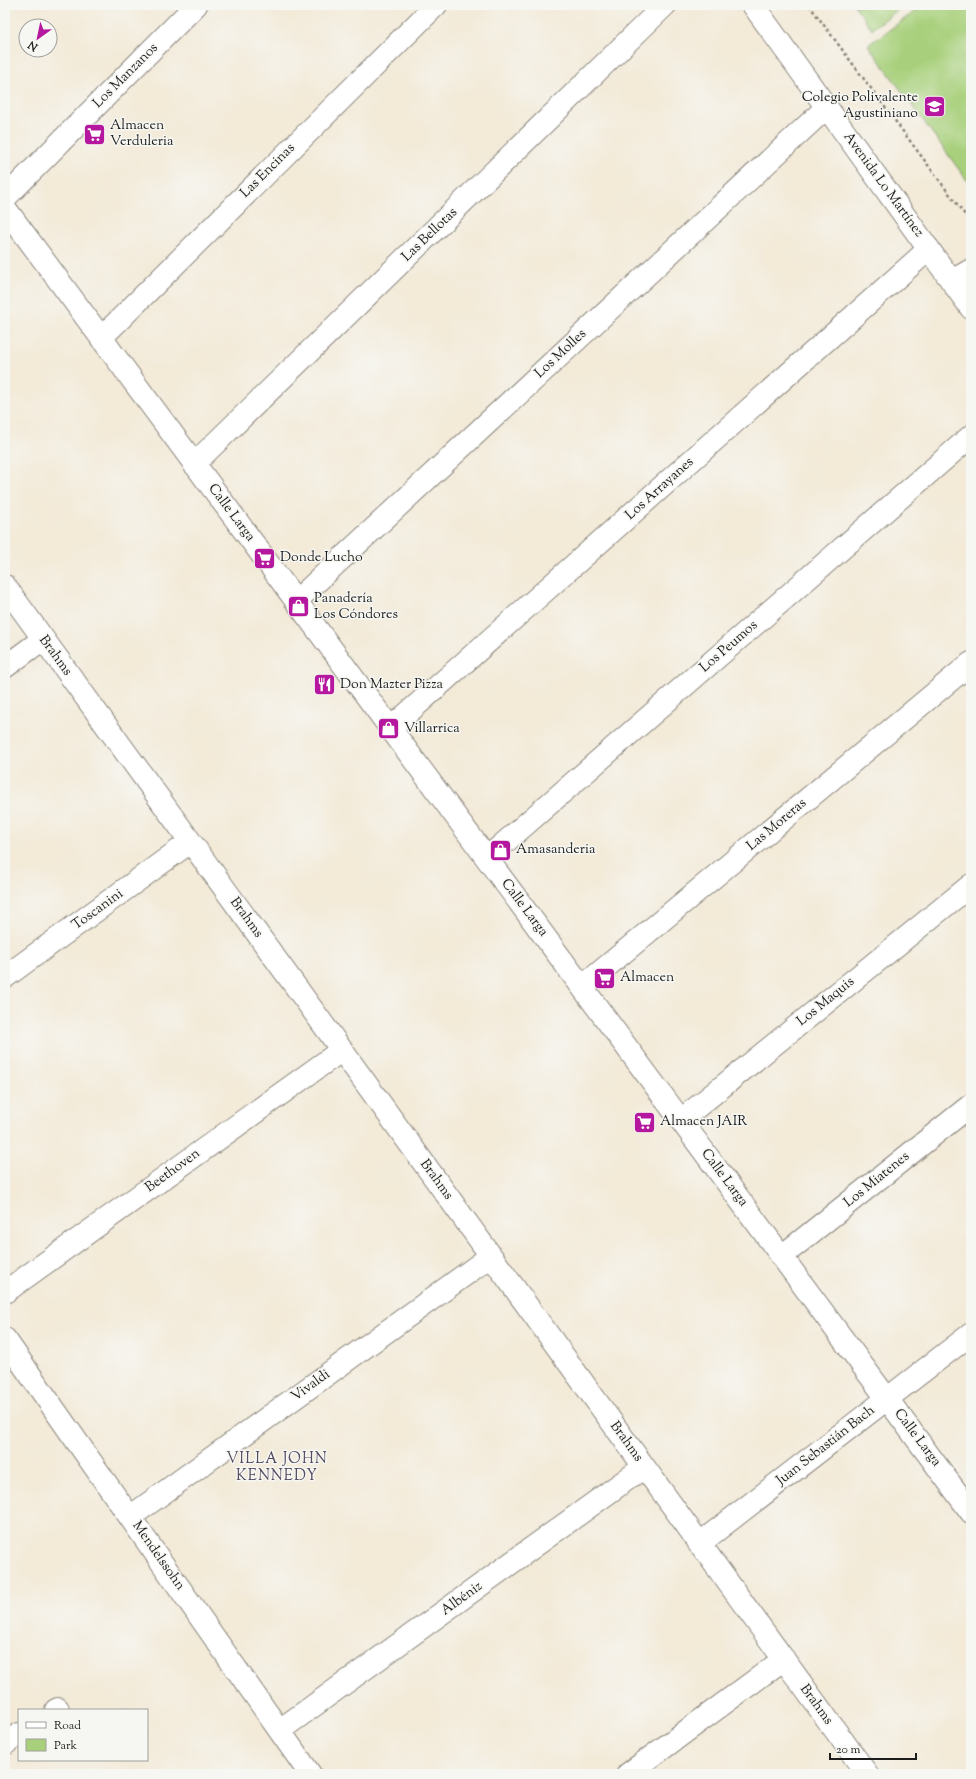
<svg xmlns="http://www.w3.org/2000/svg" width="976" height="1779" viewBox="0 0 976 1779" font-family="'Sorts Mill Goudy',serif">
	<rect width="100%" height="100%" fill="#f6f6f2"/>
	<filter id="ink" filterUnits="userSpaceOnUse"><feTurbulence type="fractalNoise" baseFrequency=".025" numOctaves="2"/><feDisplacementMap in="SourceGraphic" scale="8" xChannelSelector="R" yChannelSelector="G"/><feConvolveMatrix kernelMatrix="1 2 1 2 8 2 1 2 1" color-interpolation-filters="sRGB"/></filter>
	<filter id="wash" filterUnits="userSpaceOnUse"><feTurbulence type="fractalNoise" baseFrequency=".012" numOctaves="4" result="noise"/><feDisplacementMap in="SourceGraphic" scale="16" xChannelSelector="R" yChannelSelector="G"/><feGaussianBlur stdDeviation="0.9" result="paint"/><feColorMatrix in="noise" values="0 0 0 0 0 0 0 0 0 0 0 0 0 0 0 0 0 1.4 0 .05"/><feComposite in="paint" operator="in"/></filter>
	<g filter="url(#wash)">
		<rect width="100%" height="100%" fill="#f3ead8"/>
		<path fill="#a8d07b" stroke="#62764c" d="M854,5H904L872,29Z
			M924,5H971V186L868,45Z"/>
	</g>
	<g filter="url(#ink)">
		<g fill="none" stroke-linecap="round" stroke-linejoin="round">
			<defs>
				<path id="street" d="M5,198L196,5
					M5,208L971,1512
					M952,281L971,270
					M101,338L436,5
					M194,464L665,5
					M5,586L867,1774
					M296,601L827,107
					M5,667L43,639
					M391,728L929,249
					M487,858L971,436
					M5,977L190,842
					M582,987L971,663
					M681,1120L971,885
					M782,1256L971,1105
					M5,1292L342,1050
					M5,1339L310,1774
					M130,1517L491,1256
					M699,1544L971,1334
					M56,1710L58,1709
					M280,1730L644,1467
					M5,1744L19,1734
					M628,1774L784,1659"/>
				<path id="secondary" d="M753,5L971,308"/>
			</defs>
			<use href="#street" stroke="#88837a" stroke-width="24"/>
			<use href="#secondary" stroke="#88837a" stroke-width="24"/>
			<path stroke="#88837a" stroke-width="2.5" stroke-dasharray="3 3" stroke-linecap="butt" d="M809,5L971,223"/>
			<use href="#street" stroke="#fff" stroke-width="22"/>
			<use href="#secondary" stroke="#fff" stroke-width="22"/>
		</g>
	</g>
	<defs>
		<symbol id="school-square" viewBox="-11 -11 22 22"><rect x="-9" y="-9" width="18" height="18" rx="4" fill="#b5179e" stroke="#f6f6f2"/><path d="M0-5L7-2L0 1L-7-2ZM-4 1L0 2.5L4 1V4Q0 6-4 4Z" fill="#fff"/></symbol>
		<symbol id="supermarket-square" viewBox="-11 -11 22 22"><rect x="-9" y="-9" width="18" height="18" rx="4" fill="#b5179e" stroke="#f6f6f2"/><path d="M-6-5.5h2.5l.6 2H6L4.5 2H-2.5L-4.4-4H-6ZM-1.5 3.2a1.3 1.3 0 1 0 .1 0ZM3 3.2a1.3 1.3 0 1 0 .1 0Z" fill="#fff"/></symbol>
		<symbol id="shop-square" viewBox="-11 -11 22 22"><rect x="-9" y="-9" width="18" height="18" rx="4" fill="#b5179e" stroke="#f6f6f2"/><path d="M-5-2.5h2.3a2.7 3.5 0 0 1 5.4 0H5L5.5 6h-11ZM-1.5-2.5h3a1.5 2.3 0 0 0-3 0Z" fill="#fff"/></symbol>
		<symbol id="restaurant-square" viewBox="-11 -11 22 22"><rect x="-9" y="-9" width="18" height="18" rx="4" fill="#b5179e" stroke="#f6f6f2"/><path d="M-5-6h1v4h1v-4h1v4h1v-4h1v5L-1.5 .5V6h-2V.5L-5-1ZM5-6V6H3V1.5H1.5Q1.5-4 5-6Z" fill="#fff"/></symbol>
	</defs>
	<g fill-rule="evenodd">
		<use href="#school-square" x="922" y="94" width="25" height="25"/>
		<use href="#supermarket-square" x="82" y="122" width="25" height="25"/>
		<use href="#supermarket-square" x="252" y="546" width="25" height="25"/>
		<use href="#shop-square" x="286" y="594" width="25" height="25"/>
		<use href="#restaurant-square" x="312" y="672" width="25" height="25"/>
		<use href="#shop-square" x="376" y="716" width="25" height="25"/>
		<use href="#shop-square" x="488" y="838" width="25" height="25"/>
		<use href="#supermarket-square" x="592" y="966" width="25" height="25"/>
		<use href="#supermarket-square" x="632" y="1110" width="25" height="25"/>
	</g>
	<g text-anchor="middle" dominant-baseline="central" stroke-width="3" stroke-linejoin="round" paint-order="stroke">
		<g font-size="14" fill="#1c1c1c" stroke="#f6f6f2">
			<text transform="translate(126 76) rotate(-45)">Los Manzanos</text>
			<text transform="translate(268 171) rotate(-45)">Las Encinas</text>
			<text transform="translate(883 185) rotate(54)">Avenida Lo Martínez</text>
			<text transform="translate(430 235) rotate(-44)">Las Bellotas</text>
			<text transform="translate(561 354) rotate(-43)">Los Molles</text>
			<text transform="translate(660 489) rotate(-42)">Los Arrayanes</text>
			<text transform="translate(231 513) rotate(53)">Calle Larga</text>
			<text transform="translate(729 647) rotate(-41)">Los Peumos</text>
			<text transform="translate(55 656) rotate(54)">Brahms</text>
			<text transform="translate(777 825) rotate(-40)">Las Moreras</text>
			<text transform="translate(524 908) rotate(53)">Calle Larga</text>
			<text transform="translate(98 910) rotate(-36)">Toscanini</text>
			<text transform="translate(246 918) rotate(54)">Brahms</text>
			<text transform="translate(826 1002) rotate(-39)">Los Maquis</text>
			<text transform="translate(173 1171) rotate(-36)">Beethoven</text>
			<text transform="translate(724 1178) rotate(53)">Calle Larga</text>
			<text transform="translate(436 1180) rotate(54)">Brahms</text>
			<text transform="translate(877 1180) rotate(-39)">Los Miatenes</text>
			<text transform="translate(311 1386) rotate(-36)">Vivaldi</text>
			<text transform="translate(917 1438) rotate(53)">Calle Larga</text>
			<text transform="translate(626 1442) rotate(54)">Brahms</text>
			<text transform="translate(826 1446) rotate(-38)">Juan Sebastián Bach</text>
			<text transform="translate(158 1556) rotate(55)">Mendelssohn</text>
			<text transform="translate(462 1599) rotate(-36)">Albéniz</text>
			<text transform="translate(816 1705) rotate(54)">Brahms</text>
		</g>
		<g font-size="14" fill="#1c1c1c" stroke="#f6f6f2" text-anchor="start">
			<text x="918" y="98" text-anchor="end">Colegio Polivalente<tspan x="918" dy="16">Agustiniano</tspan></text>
			<text x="110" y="126">Almacen<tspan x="110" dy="16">Verduleria</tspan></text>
			<text x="280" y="558">Donde Lucho</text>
			<text x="314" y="599">Panadería<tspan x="314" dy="16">Los Cóndores</tspan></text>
			<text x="340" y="685">Don Mazter Pizza</text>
			<text x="404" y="729">Villarrica</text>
			<text x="516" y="850">Amasanderia</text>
			<text x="620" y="978">Almacen</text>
			<text x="660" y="1122">Almacen JAIR</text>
		</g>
		<g font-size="15" letter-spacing="1" fill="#554c61" stroke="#f6f6f2">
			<text x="277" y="1459">VILLA JOHN<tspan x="277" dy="17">KENNEDY</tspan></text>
		</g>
	</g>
	<rect width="976" height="1779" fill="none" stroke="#f6f6f2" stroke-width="20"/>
	<rect x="18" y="1709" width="130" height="52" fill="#f6f6f2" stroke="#9f9f9c"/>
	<rect x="26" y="1722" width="20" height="6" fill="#ffffff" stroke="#9f9f9c"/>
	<text x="54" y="1729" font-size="12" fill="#1c1c1c">Road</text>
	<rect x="26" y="1739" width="20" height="12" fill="#a8d07b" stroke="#9f9f9c"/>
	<text x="54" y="1749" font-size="12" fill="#1c1c1c">Park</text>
	<g transform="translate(38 38) rotate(213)"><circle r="19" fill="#f6f6f2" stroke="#9f9f9c"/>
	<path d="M0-3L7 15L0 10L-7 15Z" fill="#b5179e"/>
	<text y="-6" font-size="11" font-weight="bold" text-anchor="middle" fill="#1c1c1c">N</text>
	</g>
	<path d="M830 1753v6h86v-6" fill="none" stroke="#1c1c1c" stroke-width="2"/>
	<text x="836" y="1753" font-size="12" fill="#1c1c1c" stroke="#f6f6f2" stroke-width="3" paint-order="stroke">20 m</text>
</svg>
